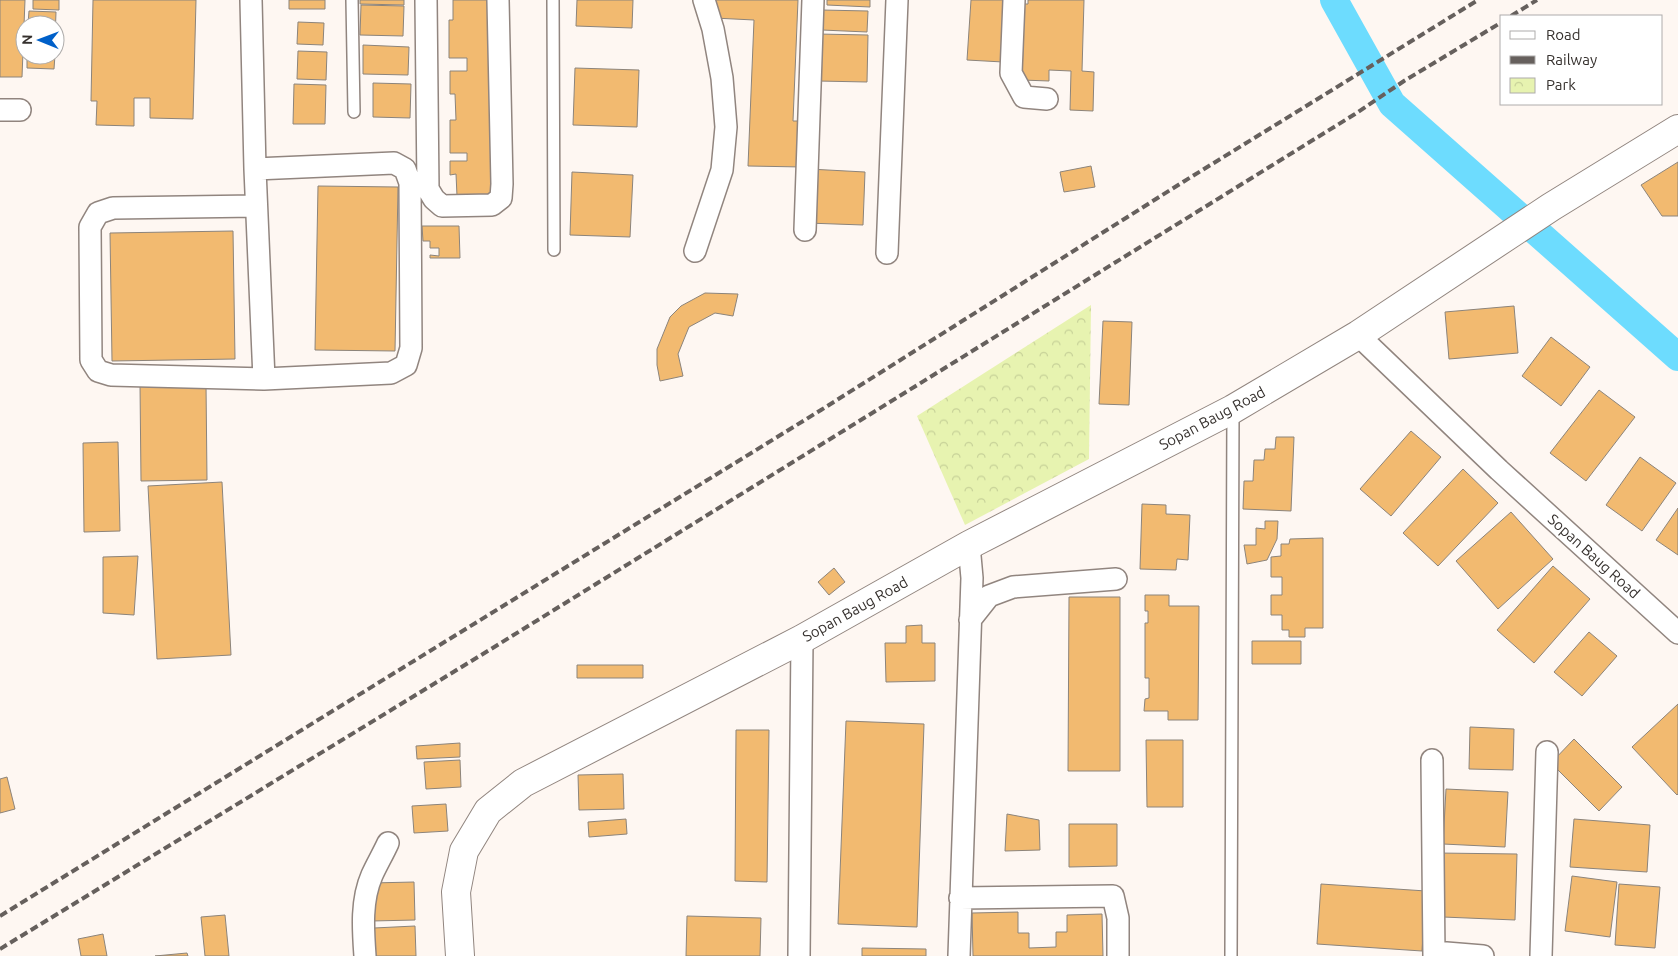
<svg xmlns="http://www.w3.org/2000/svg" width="1678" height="956" viewBox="0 0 1678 956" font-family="Ubuntu,sans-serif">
	<defs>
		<pattern id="park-crowns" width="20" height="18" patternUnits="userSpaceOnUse" patternTransform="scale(1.25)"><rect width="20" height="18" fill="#e7f3b0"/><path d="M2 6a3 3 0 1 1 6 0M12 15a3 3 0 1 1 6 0" fill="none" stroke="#c7d198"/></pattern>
	</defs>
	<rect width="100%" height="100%" fill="#fef7f2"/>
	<path fill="url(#park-crowns)" d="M1091,305L1089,459L965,525L917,416Z"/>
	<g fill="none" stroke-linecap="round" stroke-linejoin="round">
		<path stroke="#6ddcfe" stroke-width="28" d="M1334,0L1392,104L1678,357"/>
	</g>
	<path fill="#f2ba70" stroke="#8c847b" d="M0,0H25L22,77H0Z
		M33,0H59V10L33,9Z
		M93,0H196L193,119L150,118V98H134V126L96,125L97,101H91Z
		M289,0H325V9H289Z
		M360,0H404V5L360,4Z
		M453,0H491V196H457L456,174L450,175V161H467V153H450V120H456L455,94H450V71H467V58H449V20H453Z
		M577,0H633L632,28L576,26Z
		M715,0H798L793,121H804L802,167L748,166L754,20L714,18Z
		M827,0H870V7L827,5Z
		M971,0H1007L1003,62L967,60Z
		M1028,0H1084L1082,71L1094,72L1093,111L1070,110L1071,71L1049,70V81L1022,80L1024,4H1028Z
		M361,5L404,6L403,36L360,35Z
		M822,10L868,11L867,32L822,30Z
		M29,11L56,12L55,40V25H28Z
		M298,22L324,23L323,45L297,44Z
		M818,34L868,35L867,82L818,81Z
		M363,45L409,47L408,75L363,74Z
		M298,51L327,52L326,80L297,79Z
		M27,55H55L54,69L27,68Z
		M575,68L639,70L637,127L573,125Z
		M373,83L411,84L410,118L373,117Z
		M294,84L326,85L325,124H293Z
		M1678,162V216H1662L1641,185Z
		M1091,166L1095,187L1064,192L1060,172Z
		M809,169L865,172L863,225L807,223Z
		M572,172L633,175L630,237L570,235Z
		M318,186L398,187L395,351L315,350Z
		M422,226H459L460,258H430V255L439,256V248H430V241H423Z
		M233,231L235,359L112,361L110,233Z
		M705,293L738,294L733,316L715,313L689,327L678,354L683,376L660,381L657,365V349L670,317L681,306Z
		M1514,306L1518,353L1449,359L1445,312Z
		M1103,321L1132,322L1129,405L1099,404Z
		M1551,337L1590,367L1561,406L1522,376Z
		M206,384L207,480L141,481L140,385Z
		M1599,390L1635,417L1586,481L1550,453Z
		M1411,431L1441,457L1391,516L1360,489Z
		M1276,437H1294L1291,511L1243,509L1244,481H1253L1254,460H1264L1265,449H1275Z
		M118,442L120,531L84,532L83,443Z
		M1640,457L1676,483L1642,531L1606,505Z
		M1463,469L1498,503L1438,566L1403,533Z
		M222,482L231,655L157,659L148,486Z
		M1142,504L1166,505V514L1190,515L1188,560L1177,559L1176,570L1140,569Z
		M1678,508V555L1656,540Z
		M1511,512L1553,559L1498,609L1456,561Z
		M1265,521H1278L1277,539L1267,560L1247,564L1244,545H1256V528L1265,529Z
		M1323,538V628H1305V637H1289V630H1282V615H1271V595H1282V577H1271V557L1281,556V544H1289L1290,539Z
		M138,556L134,615L103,613V557Z
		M1553,566L1590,599L1534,663L1497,630Z
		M834,568L845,582L829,595L818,582Z
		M1145,595H1169V606H1199L1198,720H1168V711H1144L1145,699L1149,698V678H1145V623H1148V611H1145Z
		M1069,597H1120V771H1068Z
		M922,625V643H935V681L886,682L885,643H906V626Z
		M1589,632L1617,656L1582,696L1554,672Z
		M1252,641H1301V664H1252Z
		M577,665H643V678H577Z
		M1678,704V794L1677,795L1632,747Z
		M846,721L924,724L917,927L838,924Z
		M1470,727L1514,729L1513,770L1469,769Z
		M736,730H769L767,882L735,881Z
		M1574,739L1622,787L1599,811L1551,763Z
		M1146,740H1183V807H1147Z
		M460,743V757L417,759L416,746Z
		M460,760L461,787L426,789L424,762Z
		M623,774L624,809L579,810L578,775Z
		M7,777L15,809L0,813V779Z
		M1446,789L1508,792L1505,847L1443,844Z
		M446,804L448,831L414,833L412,806Z
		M1007,814L1039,820L1040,850L1005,851Z
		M626,819L627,834L589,837L588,822Z
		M1574,819L1650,825L1647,872L1570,867Z
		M1069,824H1117V866L1069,867Z
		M1438,853L1517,854L1515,920L1443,917Z
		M1572,876L1617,882L1610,937L1565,931Z
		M414,882L415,920L372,921L371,883Z
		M1321,884L1426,891L1422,951L1317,944Z
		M1619,884L1660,887L1655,948L1615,945Z
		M1018,912V933H1029V948L1056,947V932H1067V915L1102,914L1103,956H973L972,913Z
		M225,915L229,956H205L201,917Z
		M687,916L761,918L760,956H686Z
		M415,926L416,956H375L374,928Z
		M103,934L107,956H81L78,939Z
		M862,948L926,949V956H862Z
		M187,953L188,956H155Z"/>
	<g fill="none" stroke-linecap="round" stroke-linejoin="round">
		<defs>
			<path id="lane" d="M352,0L354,112
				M553,0L554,250
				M1231,956L1233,410"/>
			<path id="street" d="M251,0L255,169L264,379
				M426,0L428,189L434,199L442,206L492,205L501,198L502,184L498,0
				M1014,0L1011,73L1024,97L1047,99
				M0,110H20
				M255,169L394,163L405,169L410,183L411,348L406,365L391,373L264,379L111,375L98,371L91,360L90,227L98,213L113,208L256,206
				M805,230L813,0
				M695,251L722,170L726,127L722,78L713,29L704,0
				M887,253L897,0
				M1358,335L1499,470L1678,633
				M970,620L989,596L1013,587L1116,579
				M1432,760L1434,956
				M960,898L1113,896L1118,918V956
				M1434,952L1483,956
				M365,956C363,929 361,900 372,875C377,864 383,854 388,843
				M799,956L802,639
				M959,956L972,578L969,545
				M1541,956L1547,752"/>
			<path id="secondary" d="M460,956L456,892L464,851L488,811L523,783L802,639L969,545L1233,409L1358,335L1551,207L1678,129"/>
		</defs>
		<use href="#lane" stroke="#91857f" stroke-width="14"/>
		<use href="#street" stroke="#91857f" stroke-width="24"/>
		<use href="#secondary" stroke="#91857f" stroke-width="30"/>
		<use href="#lane" stroke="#fff" stroke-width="11"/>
		<use href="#street" stroke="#fff" stroke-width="21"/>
		<use href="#secondary" stroke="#fff" stroke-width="28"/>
		<path stroke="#66605d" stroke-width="4" stroke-dasharray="8 4" stroke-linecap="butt" d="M1511,16L1537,0
			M0,916L821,410L1183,182L1478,0
			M0,949L491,649L1355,114L1404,81L1502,22"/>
	</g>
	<g text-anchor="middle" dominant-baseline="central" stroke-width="5" stroke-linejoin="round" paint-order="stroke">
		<g font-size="15" fill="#35302d" stroke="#fff">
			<text transform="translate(1212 418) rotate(-28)">Sopan Baug Road</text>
			<text transform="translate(1594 556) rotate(42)">Sopan Baug Road</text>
			<text transform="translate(855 609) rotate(-29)">Sopan Baug Road</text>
		</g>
	</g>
	<rect x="1500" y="15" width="162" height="90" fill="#ffffff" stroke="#aeacab"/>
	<rect x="1510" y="31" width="25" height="8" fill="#ffffff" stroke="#aeacab"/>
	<text x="1546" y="40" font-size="15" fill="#35302d">Road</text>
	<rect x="1510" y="56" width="25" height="8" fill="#66605d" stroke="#aeacab"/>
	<text x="1546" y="65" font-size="15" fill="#35302d">Railway</text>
	<rect x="1510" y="78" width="25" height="15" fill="url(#park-crowns)" stroke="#aeacab"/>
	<text x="1546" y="90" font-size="15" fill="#35302d">Park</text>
	<g transform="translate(40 40) rotate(271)"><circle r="24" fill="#ffffff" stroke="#aeacab"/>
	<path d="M0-4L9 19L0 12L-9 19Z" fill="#0060c9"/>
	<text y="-8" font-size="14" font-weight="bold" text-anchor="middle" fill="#35302d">N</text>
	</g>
</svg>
